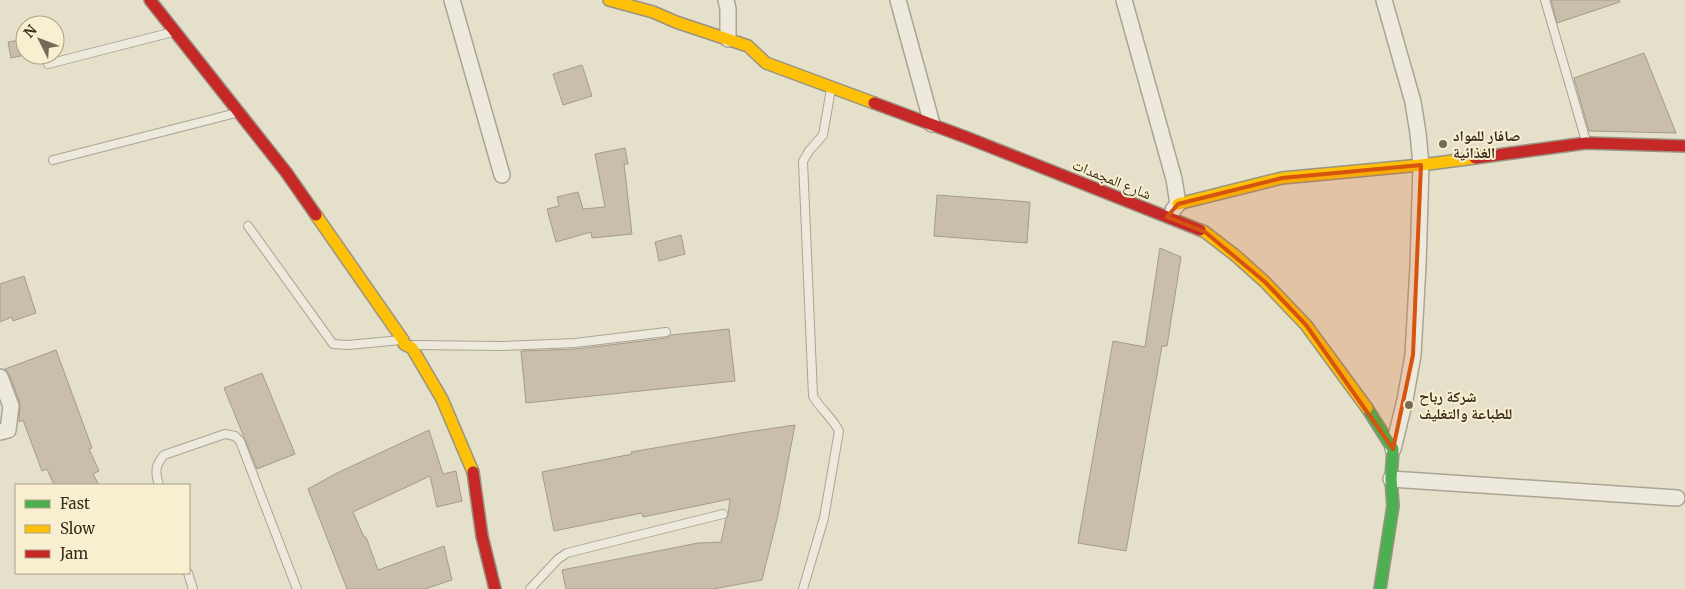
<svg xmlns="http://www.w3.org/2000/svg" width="1685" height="589" viewBox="0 0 1685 589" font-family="Merriweather,'Noto Naskh Arabic',serif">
	<rect width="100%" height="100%" fill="#e5e0ca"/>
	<path fill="#c9beab" stroke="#a59b8a" d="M1551,0H1619L1620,2L1557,23Z
		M25,39V55L11,58L8,42Z
		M1644,53L1676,133L1589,131L1574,78Z
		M582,65L592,96L563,105L553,74Z
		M625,148L628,164H624L632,234L592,238L591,232L556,242L547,209L559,206L557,197L578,192L583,209L605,207L595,154Z
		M937,195L1030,202L1027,243L934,236Z
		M681,235L685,254L659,261L655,242Z
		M1160,248L1181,257L1167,346H1162L1126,551L1078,543L1113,341L1145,347Z
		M24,276L36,313L13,321L12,317L0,322V284Z
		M729,329L735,381L526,403L521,351L576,349L667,338L671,335Z
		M56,350L92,448L89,449L99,471L93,474L99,485H54L47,469L42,471L23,420L19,422L20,403L9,374L5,369Z
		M262,373L295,454L257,469L224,388Z
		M795,425L778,515L762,580L713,589H566L562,570L698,543L721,542L726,519L728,515L730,499L643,517L642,513L554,531L542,472L632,454L631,452L741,433Z
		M429,430L443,474L456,471L462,501L437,507L430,476L353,512L364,537H366L378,570L444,546L452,580L425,589H347L308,489L335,474Z"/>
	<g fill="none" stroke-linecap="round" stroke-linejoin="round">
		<defs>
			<path id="lane" d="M1545,0L1586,141
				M48,64L173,32
				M53,160L236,113
				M248,226L333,344L348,345L401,340
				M414,345L501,346L575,343L666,332
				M159,485C155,473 155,465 164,455L225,434L235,436L240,441L297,589
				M188,573L193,589
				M530,589L558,559L567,553L723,514
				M803,589L824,518L839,431C832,417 820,409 813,396L803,161L809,151L823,135L831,89"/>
			<path id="street" d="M452,0L502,175
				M726,0L728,9V39
				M898,0L932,124
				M1124,0L1174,179L1178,204L1173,210
				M1384,0L1413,102L1418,133L1421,165L1418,266L1413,355L1405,400L1393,449
				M0,377L11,406L8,430L0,432
				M1391,479L1677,498"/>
			<path id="fast" d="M1367,408L1393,449L1391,479L1393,506L1380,589"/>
			<path id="slow" d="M609,0L653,12L676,22L748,46L766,63L874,103
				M1178,204L1282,178L1421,165L1475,158
				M316,215L403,340L404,344L412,348L442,399L473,472
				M1200,230L1205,232L1236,256L1265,282L1306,325L1367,408"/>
			<path id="jam" d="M150,0L286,172L316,215
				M874,103L968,138L1200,230
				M1475,158L1586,143L1685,146
				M473,472L482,536L495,589"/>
		</defs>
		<use href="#lane" stroke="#aaa494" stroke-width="10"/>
		<use href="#street" stroke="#aaa494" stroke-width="18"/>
		<use href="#fast" stroke="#999383" stroke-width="14"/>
		<use href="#slow" stroke="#999383" stroke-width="14"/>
		<use href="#jam" stroke="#999383" stroke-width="14"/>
		<use href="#lane" stroke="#ede9dc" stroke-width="8"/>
		<use href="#street" stroke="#ede9dc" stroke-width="15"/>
		<use href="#fast" stroke="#4caf50" stroke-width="11"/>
		<use href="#slow" stroke="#ffc107" stroke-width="11"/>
		<use href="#jam" stroke="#c62828" stroke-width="11"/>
	</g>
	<path fill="#d6540e" fill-opacity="0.2" stroke="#d6540e" stroke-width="4" stroke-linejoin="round" d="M1421,165L1413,355L1393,449L1306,325L1265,282L1205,232L1167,217L1178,204L1282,178Z"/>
	<g fill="#756b59" stroke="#f7efcf" stroke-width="2">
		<circle cx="1443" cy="144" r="5"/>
		<circle cx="1409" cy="405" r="5"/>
	</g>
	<g text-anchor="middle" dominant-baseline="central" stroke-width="4" stroke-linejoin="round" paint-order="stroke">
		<g font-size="15" font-weight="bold" fill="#382c1c" stroke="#f7efcf" text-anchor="start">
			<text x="1453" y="135">صافار للمواد<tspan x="1453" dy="17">الغذائية</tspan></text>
			<text x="1419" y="396">شركة رباح<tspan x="1419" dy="17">للطباعة والتغليف</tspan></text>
		</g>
		<g font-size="15" fill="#382c1c" stroke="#f7efcf">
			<text transform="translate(1112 179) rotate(22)">شارع المجمدات</text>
		</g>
	</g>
	<rect x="15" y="484" width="175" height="90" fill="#f7efcf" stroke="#aba187"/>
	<rect x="25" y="500" width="25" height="8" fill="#4caf50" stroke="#aba187"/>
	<text x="60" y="509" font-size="15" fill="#382c1c">Fast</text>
	<rect x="25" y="525" width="25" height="8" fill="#ffc107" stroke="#aba187"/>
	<text x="60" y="534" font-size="15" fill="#382c1c">Slow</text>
	<rect x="25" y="550" width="25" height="8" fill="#c62828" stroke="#aba187"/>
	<text x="60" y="559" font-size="15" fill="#382c1c">Jam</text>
	<g transform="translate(40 40) rotate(312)"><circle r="24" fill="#f7efcf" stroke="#aba187"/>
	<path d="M0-4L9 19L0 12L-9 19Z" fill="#756b59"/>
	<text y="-8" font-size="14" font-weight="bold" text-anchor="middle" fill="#382c1c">N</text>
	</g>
</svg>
